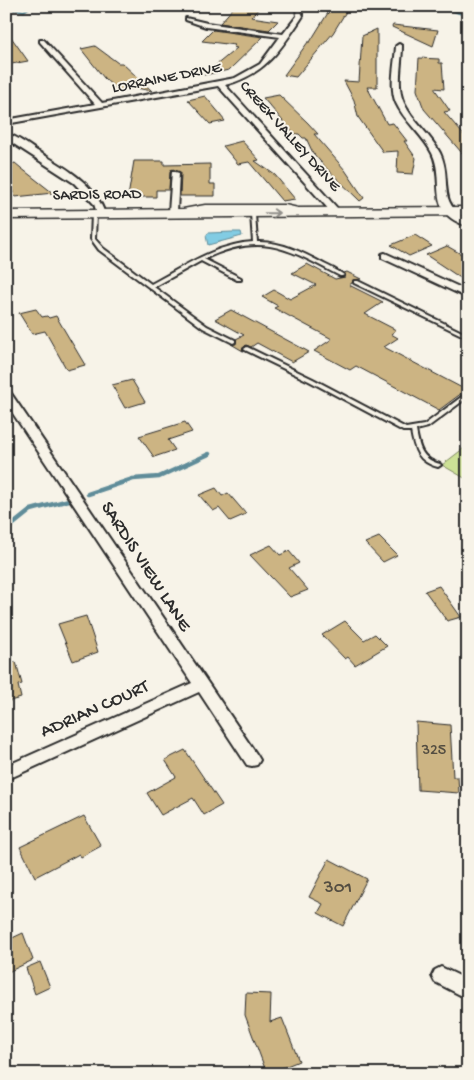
<svg xmlns="http://www.w3.org/2000/svg" width="474" height="1080" viewBox="0 0 474 1080" font-family="'Gochi Hand',sans-serif">
	<rect width="100%" height="100%" fill="#f7f3e8"/>
	<filter id="ink" filterUnits="userSpaceOnUse"><feTurbulence type="fractalNoise" baseFrequency=".02" numOctaves="2"/><feDisplacementMap in="SourceGraphic" scale="10" xChannelSelector="R" yChannelSelector="G"/><feConvolveMatrix kernelMatrix="1 2 1 2 8 2 1 2 1" color-interpolation-filters="sRGB"/></filter>
	<g filter="url(#ink)">
		<path fill="#cde196" stroke="#7c8660" d="M468,445V480L442,465Z"/>
		<path fill="#82cce3" stroke="#5f8c99" d="M233,232H241L242,236L208,245L206,236L208,233Z"/>
		<g fill="none" stroke-linecap="round" stroke-linejoin="round">
			<path stroke="#5f8c99" stroke-width="2.5" d="M440,6L468,16
				M6,12L15,9L24,11L31,6"/>
			<path stroke="#5f8c99" stroke-width="4.5" d="M88,494L133,479L159,477L209,454
				M6,530L31,510L69,500"/>
		</g>
		<path fill="#ccb483" stroke="#2b2b2b" d="M235,6H261L251,17L278,21L269,30L220,23Z
			M331,8L347,10L333,33L296,77L284,75L308,42H310Z
			M393,25L438,30L433,46L392,27Z
			M377,29V87H367L387,124L393,123L407,141H404L416,158L413,174L397,173L398,151L383,152L358,117L354,100L344,81L359,82L362,36Z
			M6,30L28,61L6,65Z
			M213,30L263,37L229,70L204,75L237,48L233,47L235,45L202,41Z
			M95,46L118,63H122L152,91L131,87L132,89L119,92L104,78L81,49Z
			M419,58L439,59V63H442L444,89L434,88L450,111L444,112L468,140V160L424,109L417,90Z
			M279,95L308,123L318,134H314L345,170L364,198L360,201L326,168L313,153L306,138H303L299,134H294L263,98Z
			M205,96L221,115H220L225,121L210,124L188,100Z
			M242,141L259,160L255,161L275,175L295,199L282,201L249,162L238,164L223,146Z
			M134,161H164V165L210,164V184H215V196H180L181,173L173,169L170,171L169,190H156V197H128Z
			M15,163L21,168L53,193L15,197L10,174L6,170V166Z
			M415,235L432,246L409,256L391,245Z
			M447,246L468,258V283L426,255Z
			M307,264L335,279L345,277L344,273L347,272L361,279L353,280L352,283L349,285L383,302L365,314L396,330L391,334L398,338L384,347L466,390L439,410L356,366L350,370L314,351L332,339L274,308L278,306L262,297L274,290L290,299L316,285L292,273Z
			M36,309L42,317L47,316L49,318L56,316L85,365L67,370L45,331L32,334L19,313Z
			M231,310L309,352L292,362L257,343L251,347L246,345L242,349L243,351L231,344H236V339L244,335L215,319Z
			M132,380L145,402L125,408L112,385Z
			M185,422L192,432L168,440L175,450L154,457L139,436Z
			M216,488L222,496L228,493L246,514L230,521L219,508L213,511L199,495Z
			M379,537L397,555L383,562L365,543Z
			M271,545L280,555L289,551L299,563L289,568L308,590L290,597L250,555Z
			M439,586L461,617L447,621L425,591Z
			M86,616L98,652L73,661L58,624Z
			M345,621L364,640L375,634L387,646L355,665L348,657L345,659L322,635Z
			M11,654L13,663L16,662L22,684L18,685L21,698L6,702V655Z
			M416,722L450,725L453,777H458L459,793L418,790Z
			M185,750L222,805L204,815L193,798L161,815L147,793L176,777L165,760Z
			M84,816L101,846L81,857L79,854L35,877L20,847Z
			M329,859L367,879L343,926L318,913L323,904L309,897Z
			M23,933L33,960L6,973V941Z
			M40,962L50,987L35,994L26,968Z
			M246,993L271,994L270,1022L282,1018L299,1061L267,1074L245,1015Z"/>
		<g fill="none" stroke-linecap="round" stroke-linejoin="round">
			<defs>
				<path id="service" d="M92,213L96,214L95,239L103,248L151,284C183,267 216,244 253,242L251,214L253,213L255,214L257,242C281,241 304,253 324,264C331,267 338,271 344,275L342,276H340C288,249 263,231 204,259L241,278V280H237L201,261L154,287L207,326L235,340V342L233,343L203,328L99,250L91,239Z
					M354,281H358L468,335V338L354,283Z
					M247,347L313,379L406,428L424,425L468,392V397L428,427L416,430C419,447 421,459 440,464L441,465L438,467C418,462 414,449 411,431H403L309,381L245,350L244,349Z"/>
				<path id="minor" d="M296,9H300L303,16C281,49 265,75 225,85L338,209V213H332L218,86L6,124V120L95,104L40,42V40H44L102,103L235,78L260,64L280,37L206,27L186,20V18L207,23L283,34L297,16Z
					M399,44L402,46C402,63 396,87 404,103C412,121 431,135 440,153C453,179 435,203 468,219V226C424,213 446,181 432,153C423,135 404,121 396,103C389,87 395,63 396,46Z
					M6,133C17,137 27,144 37,151C63,166 96,184 105,214L104,216H98L94,204L74,183L6,139Z
					M172,171L179,173L177,212L173,215L169,212Z
					M385,253L468,291V298L382,258V254Z
					M6,391L10,392L257,755L260,760L257,765L252,766L247,765L199,692L6,780V766L192,683L6,403Z
					M441,967L468,980V999L435,982L432,976L435,970Z"/>
				<path id="secondary" d="M205,205H285L298,208L468,207V215L6,219V211L183,209Z"/>
			</defs>
			<use href="#service" stroke="#2b2b2b" stroke-width="4"/>
			<use href="#minor" stroke="#2b2b2b" stroke-width="4"/>
			<use href="#secondary" stroke="#2b2b2b" stroke-width="3"/>
			<use href="#service" fill="#f7f3e8" fill-rule="evenodd"/>
			<use href="#minor" fill="#f7f3e8" fill-rule="evenodd"/>
			<use href="#secondary" fill="#f7f3e8" fill-rule="evenodd"/>
		</g>
		<defs><path id="oneway-shaft" d="M-6 0H5M1.5-3L5.5 0L1.5 3" fill="none" stroke-width="1.6" stroke-linecap="round" stroke-linejoin="round" transform="scale(1.25)"/></defs>
		<use stroke="#918f8a" href="#oneway-shaft" transform="translate(272 213) rotate(-1)"/>
	</g>
	<g text-anchor="middle" dominant-baseline="central" stroke-width="4" stroke-linejoin="round" paint-order="stroke">
		<g font-size="16" fill="#2b2b2b" stroke="#f7f3e8">
			<text transform="translate(167 79) rotate(-11)">LORRAINE DRIVE</text>
			<text transform="translate(289 137) rotate(48)">CREEK VALLEY DRIVE</text>
			<text transform="translate(97 196) rotate(-1)">SARDIS ROAD</text>
		</g>
		<g font-size="16" fill="#534d41">
			<text x="434" y="751">325</text>
		</g>
		<g font-size="19" fill="#2b2b2b" stroke="#f7f3e8">
			<text transform="translate(145 567) rotate(57)">SARDIS VIEW LANE</text>
			<text transform="translate(95 710) rotate(-24)">ADRIAN COURT</text>
		</g>
		<g font-size="19" fill="#534d41">
			<text x="338" y="888">301</text>
		</g>
	</g>
	<rect width="474" height="1080" fill="none" stroke="#f7f3e8" stroke-width="25"/>
	<rect x="12" y="12" width="449" height="1055" fill="none" stroke="#2b2b2b" stroke-width="2" filter="url(#ink)"/>
</svg>
